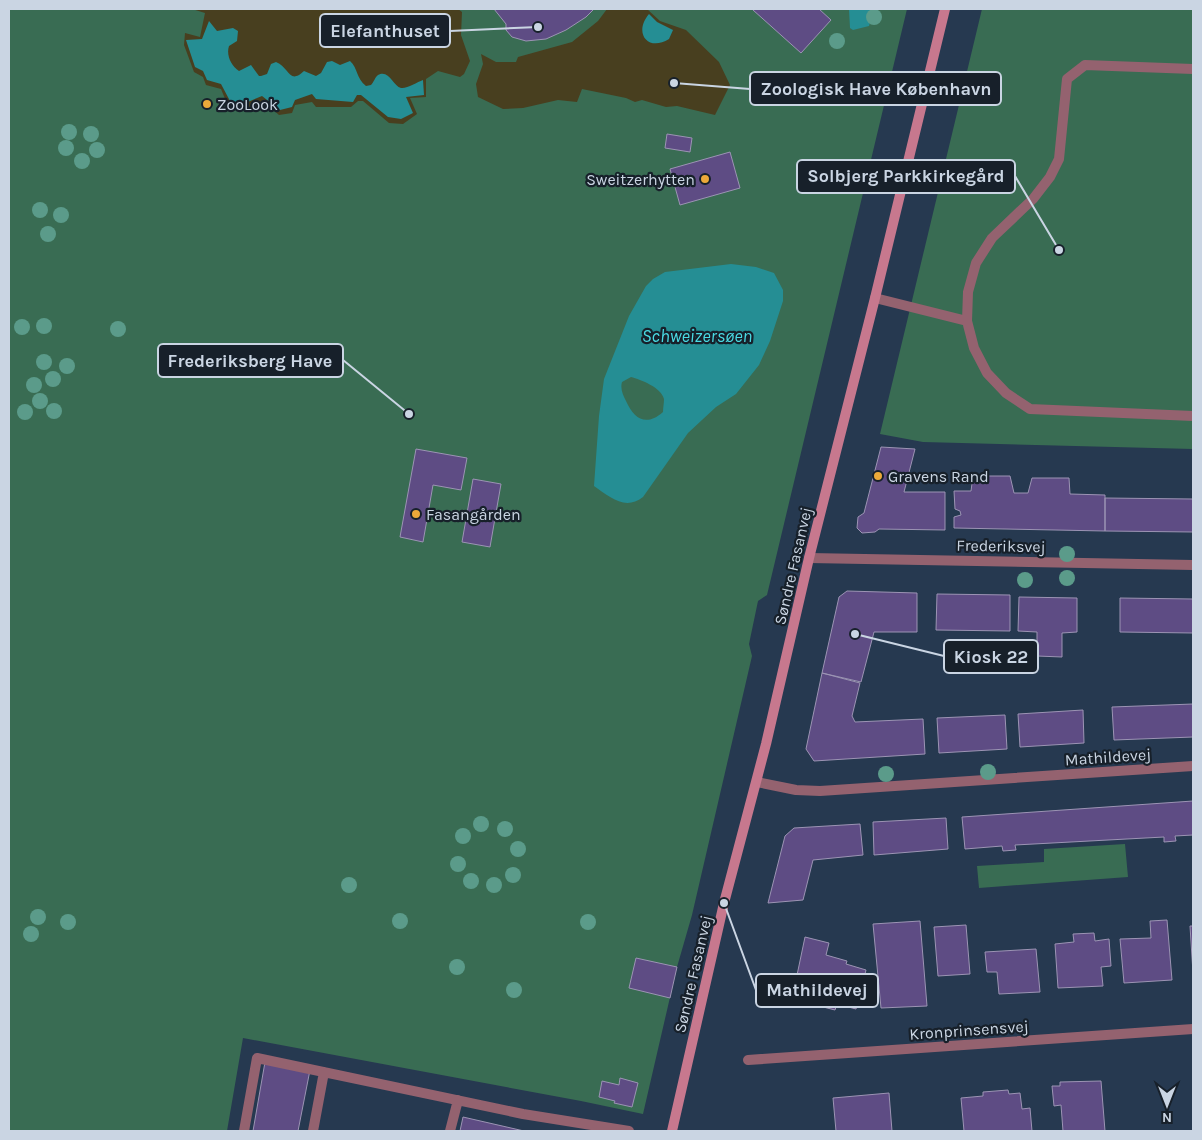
<svg xmlns="http://www.w3.org/2000/svg" width="1202" height="1140" viewBox="0 0 1202 1140" font-family="Karla,sans-serif">
	<rect width="100%" height="100%" fill="#263950"/>
	<path fill="#396c53" d="M9,9H907L767,595L758,601L749,644L752,656L692,915L677,967L643,1114L581,1101L243,1038L227,1131H9Z
		M982,9H1193V449L923,442L880,434Z
		M1125,844L1128,877L979,888L977,866L1044,862V849Z"/>
	<path fill="#483f1f" d="M192,9H458L462,12L461,35L470,61L464,74L460,77L438,71L426,79V97L410,98L417,114L403,124L389,123L363,101H358L351,107H316L312,102L295,105L292,113L279,115L263,101L243,110L228,106L221,89L206,85L203,77L194,72L184,45L185,33L200,37L205,13Z
		M607,9H647L660,21L686,30L719,62L730,85L715,115L677,106L666,107L642,100L635,102L626,98L582,89L577,102L558,100L523,108L503,109L478,97L476,84L483,64L481,54L496,62H516L518,57L572,42L598,21Z"/>
	<path fill="#258e94" fill-rule="evenodd" d="M849,9H874L869,26L853,30L850,28Z
		M649,14L657,22L673,30L669,39C648,52 633,33 649,14Z
		M209,21L217,31L233,28L238,31L237,41L229,46C226,55 231,66 239,71L251,65L259,76H261L267,74L271,64L276,62C290,68 289,85 304,71L316,76L321,73L327,62L332,61L340,65L350,61C358,68 356,78 366,86L371,85C374,82 375,77 378,75C389,69 393,86 401,88C407,89 417,82 423,80L424,95L406,97L413,113L401,119L388,117L361,95H357L353,102L316,99L312,94L295,100L292,107L280,110L262,96L243,104L230,101L221,84L207,80L203,71L195,67L186,40L202,39Z
		M731,264L756,267L774,273L783,290V301L770,341L759,365L736,394L716,407L688,433L643,497C625,511 610,497 594,486L599,416L604,379L629,316L646,286L653,279L665,272ZM631,377C641,380 661,387 664,399C664,403 663,408 663,412C646,427 634,419 626,401C623,395 620,389 622,382Z"/>
	<path fill="#5e4c84" stroke="#9c94b4" d="M494,9H594L586,17L566,30L546,39L526,41L512,37L506,30V24Z
		M755,9H819L831,20L801,53L753,10Z
		M667,134L692,138L690,152L665,148Z
		M730,152L740,188L680,205L670,169Z
		M881,447L915,449L904,492H945V530L879,529L875,532L862,533L857,528L858,517L864,513Z
		M416,449L467,458L461,490L433,485L423,542L400,537Z
		M973,476H1010L1014,493H1028L1032,478H1069L1070,494L1105,495V531L954,528V517L961,515L960,511L955,509L954,491H971Z
		M473,479L501,484L490,547L462,542Z
		M1105,498L1193,499V532L1105,531Z
		M847,591L917,593V632H874L861,682L822,673L839,597Z
		M937,594L1010,595V631L936,630Z
		M1019,597L1077,598V632L1062,633V657L1037,656V632L1018,631Z
		M1120,598L1193,599V633L1120,632Z
		M822,673L860,683L852,716L855,722L923,719L925,754L814,761L806,749Z
		M1193,704V737L1114,740L1112,707Z
		M1083,710L1084,743L1020,747L1018,714Z
		M1005,715L1007,749L939,753L937,718Z
		M1193,801V835L1175,836L1176,841L1164,842V837L1015,845L1016,850L1003,851L1002,846L965,849L962,817Z
		M946,818L948,849L874,855L873,822Z
		M860,824L863,855L813,860L803,900L768,903L785,836L794,828Z
		M1167,920L1172,980L1124,983L1120,939L1151,938L1150,921Z
		M920,921L927,1006L881,1008L873,924Z
		M966,925L970,974L938,976L934,927Z
		M1190,926H1193V973Z
		M1094,933L1095,941L1109,939L1111,966L1101,967L1103,986L1058,988L1055,944L1074,942L1073,934Z
		M805,937L829,943L826,955L847,961L846,964L866,970L856,1009L837,1004L835,1010L792,999Z
		M1036,949L1040,992L999,994L997,972H987L985,952Z
		M636,958L677,967L670,998L629,988Z
		M265,1062L310,1070L298,1131H253Z
		M620,1078L638,1083L632,1107L614,1103L615,1101L599,1097L602,1081L619,1085Z
		M1101,1081L1105,1131H1063L1061,1105L1054,1106L1052,1086H1060V1082Z
		M1008,1090L1009,1094L1020,1093L1022,1109L1030,1108L1032,1131H964L961,1098L983,1096V1092Z
		M889,1093L892,1131H836L833,1098Z
		M463,1117L524,1131H460Z"/>
	<g fill="none" stroke-linecap="round" stroke-linejoin="round">
		<path stroke="#94626f" stroke-width="10" d="M1193,69L1085,65L1067,79L1059,159L1050,177L1033,199L992,238L976,263L968,292L967,321L974,348L987,373L1006,393L1030,409L1193,416
			M875,298L967,321
			M244,1131L257,1058L523,1114L629,1131
			M313,1131L324,1072
			M450,1131L458,1100"/>
		<path stroke="#94626f" stroke-width="10" d="M809,558L1193,565
			M757,782L796,790L820,791L1193,766
			M748,1060L1193,1029"/>
		<path stroke="#c7788e" stroke-width="10" d="M672,1131L724,903L766,744L809,558L875,298L945,9"/>
	</g>
	<g fill="#5b9b8a">
		<circle cx="874" cy="17" r="8"/>
		<circle cx="837" cy="41" r="8"/>
		<circle cx="69" cy="132" r="8"/>
		<circle cx="91" cy="134" r="8"/>
		<circle cx="66" cy="148" r="8"/>
		<circle cx="97" cy="150" r="8"/>
		<circle cx="82" cy="161" r="8"/>
		<circle cx="40" cy="210" r="8"/>
		<circle cx="61" cy="215" r="8"/>
		<circle cx="48" cy="234" r="8"/>
		<circle cx="44" cy="326" r="8"/>
		<circle cx="22" cy="327" r="8"/>
		<circle cx="118" cy="329" r="8"/>
		<circle cx="44" cy="362" r="8"/>
		<circle cx="67" cy="366" r="8"/>
		<circle cx="53" cy="379" r="8"/>
		<circle cx="34" cy="385" r="8"/>
		<circle cx="40" cy="401" r="8"/>
		<circle cx="54" cy="411" r="8"/>
		<circle cx="25" cy="412" r="8"/>
		<circle cx="1067" cy="554" r="8"/>
		<circle cx="1067" cy="578" r="8"/>
		<circle cx="1025" cy="580" r="8"/>
		<circle cx="988" cy="772" r="8"/>
		<circle cx="886" cy="774" r="8"/>
		<circle cx="481" cy="824" r="8"/>
		<circle cx="505" cy="829" r="8"/>
		<circle cx="463" cy="836" r="8"/>
		<circle cx="518" cy="849" r="8"/>
		<circle cx="458" cy="864" r="8"/>
		<circle cx="513" cy="875" r="8"/>
		<circle cx="471" cy="881" r="8"/>
		<circle cx="349" cy="885" r="8"/>
		<circle cx="494" cy="885" r="8"/>
		<circle cx="38" cy="917" r="8"/>
		<circle cx="400" cy="921" r="8"/>
		<circle cx="68" cy="922" r="8"/>
		<circle cx="588" cy="922" r="8"/>
		<circle cx="31" cy="934" r="8"/>
		<circle cx="457" cy="967" r="8"/>
		<circle cx="514" cy="990" r="8"/>
	</g>
	<g fill="#eca93a" stroke="#17202a" stroke-width="2">
		<circle cx="207" cy="104" r="5"/>
		<circle cx="705" cy="179" r="5"/>
		<circle cx="878" cy="476" r="5"/>
		<circle cx="416" cy="514" r="5"/>
	</g>
	<g text-anchor="middle" dominant-baseline="central" stroke-width="4.5" stroke-linejoin="round" paint-order="stroke">
		<g font-size="16" fill="#cad5e3" stroke="#17202a" text-anchor="start">
			<text x="217" y="104">ZooLook</text>
			<text x="695" y="179" text-anchor="end">Sweitzerhytten</text>
			<text x="888" y="476">Gravens Rand</text>
			<text x="426" y="514">Fasangården</text>
		</g>
		<g font-size="16" fill="#cad5e3" stroke="#17202a">
			<text transform="translate(1001 546) rotate(1)">Frederiksvej</text>
			<text transform="translate(793 566) rotate(-77)">Søndre Fasanvej</text>
			<text transform="translate(1108 757) rotate(-4)">Mathildevej</text>
			<text transform="translate(693 974) rotate(-77)">Søndre Fasanvej</text>
			<text transform="translate(969 1030) rotate(-4)">Kronprinsensvej</text>
		</g>
		<g font-size="18" font-style="italic" fill="#4adbe4" stroke="#17202a">
			<text x="697" y="336">Schweizersøen</text>
		</g>
	</g>
	<path fill="none" stroke="#cad5e3" stroke-width="2" d="M538 27L450 31M674 83L750 89M1059 250L1015 176M409 414L343 360M855 634L944 656M724 903L756 990"/>
	<g fill="#cad5e3" stroke="#17202a" stroke-width="2">
		<circle cx="538" cy="27" r="5"/>
		<circle cx="674" cy="83" r="5"/>
		<circle cx="1059" cy="250" r="5"/>
		<circle cx="409" cy="414" r="5"/>
		<circle cx="855" cy="634" r="5"/>
		<circle cx="724" cy="903" r="5"/>
	</g>
	<g fill="#17202a" stroke="#cad5e3" stroke-width="2">
		<rect x="320" y="14" width="130" height="33" rx="5"/>
		<rect x="750" y="72" width="251" height="33" rx="5"/>
		<rect x="797" y="160" width="218" height="33" rx="5"/>
		<rect x="158" y="344" width="185" height="33" rx="5"/>
		<rect x="944" y="640" width="94" height="33" rx="5"/>
		<rect x="756" y="974" width="122" height="33" rx="5"/>
	</g>
	<g font-size="18" text-anchor="middle" font-weight="bold" fill="#cad5e3">
		<text x="385" y="37">Elefanthuset</text>
		<text x="876" y="95">Zoologisk Have København</text>
		<text x="906" y="182">Solbjerg Parkkirkegård</text>
		<text x="250" y="367">Frederiksberg Have</text>
		<text x="991" y="663">Kiosk 22</text>
		<text x="817" y="996">Mathildevej</text>
	</g>
	<rect width="1202" height="1140" fill="none" stroke="#cad5e3" stroke-width="20"/>
	<g transform="translate(1167 1105) rotate(180)" stroke="#17202a" stroke-width="4" paint-order="stroke">
	<path d="M0-4L9 19L0 12L-9 19Z" fill="#cad5e3"/>
	<text y="-8" font-size="14" font-weight="bold" text-anchor="middle" fill="#cad5e3">N</text>
	</g>
</svg>
